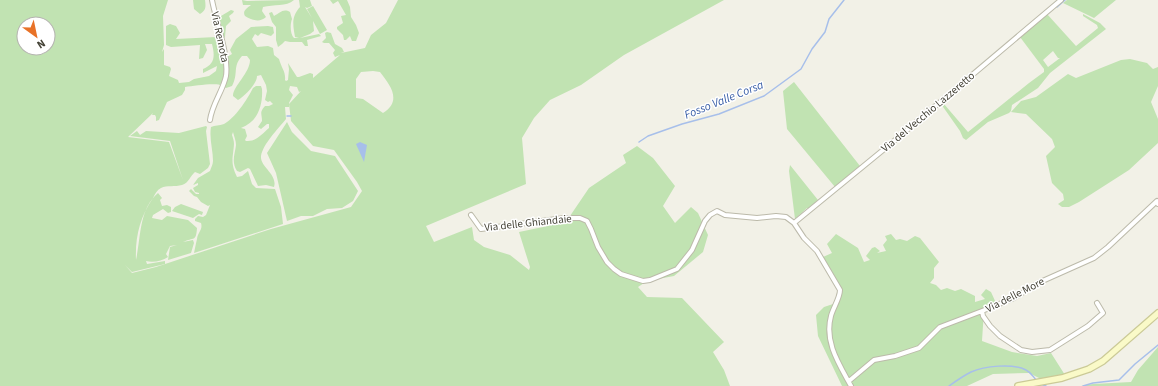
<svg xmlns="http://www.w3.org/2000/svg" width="1158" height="386" viewBox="0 0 1158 386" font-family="'Source Sans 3',sans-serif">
	<rect width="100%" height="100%" fill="#f2f1e7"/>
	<path fill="#c1e3b2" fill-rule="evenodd" d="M0,0H168L163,16L164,45L162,52L164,49V65L170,67L171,69L169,76L178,80L179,83L189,82L194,79L209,76L216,71L217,66L203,73V69C215,64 215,56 212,44H205L207,50L203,58L199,59L200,45L171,47L166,45V26L170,24L176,26L180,33L176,39L216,37L222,52L221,56L225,58C224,68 226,77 220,85C212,83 194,86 185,87V90L182,95L167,102L159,120L156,121V117L155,115H152L153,113L128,137L169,142L183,180L170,141L130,136L137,131L140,135L146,131L179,133L206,126L207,127L206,131L210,164L208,168L200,174L195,172C190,176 189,183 182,185C175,187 167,185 161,188C157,190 155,194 153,198C140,217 135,237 136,260C141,237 139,209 158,193L162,198L160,200L162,206L167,205L171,207V212L168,213L163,209L153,215L152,218L162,220L167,216L188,220L197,228C196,242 194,237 183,242L193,240L194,243L191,253L168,260L170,247L177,245L170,246L166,254L168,257C162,261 153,263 146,261L147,264L165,261V264L132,272L125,265L132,273L156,267L271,229L351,207L362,191L357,182L334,150L313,146L291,121L289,104L301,91L299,92L297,87L290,86L289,90L293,95L289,103V107H285L286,119C278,129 263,144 261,156C260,167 278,174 274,187L266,185L258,186L250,169L248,168L240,172L237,171C231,162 235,154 236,145C236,141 234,136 233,132L232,135C233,138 234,141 234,144C233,159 230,162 237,177L242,176L248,171L252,184L256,188L275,189L281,207L283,224L194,253C195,248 196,243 197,239C198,232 203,230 201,223L195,221V219L198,216L203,217L206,215L210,205L208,206L201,202L197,197L194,196L189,191L191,189L196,194H199V193L195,192L193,188L198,185V183L193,185L198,178L210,171C211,168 213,164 213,161C213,150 209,138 211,127C215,125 219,126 224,124C235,118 247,100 253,88L256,86H261L262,89C263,105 258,122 241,128L245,129L247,136L245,140L246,141C256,142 262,134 269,128V124H267L261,129L258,127L262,121C262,113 259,113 265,106H269L273,104L270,101L268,102L265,100L267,91L266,85L261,75L257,76C257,84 244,97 238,100L233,96C233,86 250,73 250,60L247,56H242C232,67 239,73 232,86L226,88L224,87L227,80V57L232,54L230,50L236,39L251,27L268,26L273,27L274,33L271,36L261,33L258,36L255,34L252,39L257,47L268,46L273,48L274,55L279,59C281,67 286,72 285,80L286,81L288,80L289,69L288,63L297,77H299L310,73L313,74V78L340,55L335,57L333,53L335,50L329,43H324L322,42L326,38L325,33L327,32L331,33L335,44L342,48L344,52L341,53L365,48L371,35L386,23L398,0H724L624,55L581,85L550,100L534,118L522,138L526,184L426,226L434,242L472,227L474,240L484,247L510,255L529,270L530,267L519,232L548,226L570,216L589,188L626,163L623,155L637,146L653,158L675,186L663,206L675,223L691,207L698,213L708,235L703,252L674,276L647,281L638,287L647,297L682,298L724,342L713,352L724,370L730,386H0ZM24,24H48V48H24ZM373,71L380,72C391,86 402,101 383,113L363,99L356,98V79L361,72Z
		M193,0H205C206,7 206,10 200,14L194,9Z
		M242,0L247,1L294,0C286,7 274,4 263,7L262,11L266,17C260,23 251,20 245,16C242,11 247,8 251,5H243Z
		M299,0H310L312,6L307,8L305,7L312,18L307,9L313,6L327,30L320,34L313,21L314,31L310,34L300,38L319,34L321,36L307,40L308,46H305L302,42H290L285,41L282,44L278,47L276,40V27L272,22L269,13L272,12L274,16C280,13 283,8 290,12L292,19C290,24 290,34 294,38H299L295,37C293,25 291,17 300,7Z
		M330,0H347L350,7L351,17L356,25L359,33L356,41H352L350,36L346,40H344L343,35L337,29V27L343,23L341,16L346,15L338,1L333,4Z
		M1067,0H1116L1094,18L1063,3Z
		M231,10L234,11L233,13L229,16L231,21L226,26L225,37L223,39L218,22L221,16Z
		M1047,14L1076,46L1098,28L1097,25L1083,16V14L1100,23L1106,29L1050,73L1038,88L1012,105L1011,111L1009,113L988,122L966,140L963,138L960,131L941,104H944L968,132L1029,83L1044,72V69L1020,37ZM1053,51L1058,58H1060L1048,67L1043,60Z
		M1130,59L1147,63L1153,69L1158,67V86L1151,102L1158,119V143L1129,170L1079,202L1069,207H1062L1058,204L1064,200L1063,194L1052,183L1046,156L1055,147L1052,139L1026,114L1011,112L1021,101L1036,97L1068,74L1076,78L1121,60Z
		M794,82L860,166L835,187L787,129L783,91Z
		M287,122L292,132L311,151L335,156L358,191L353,201L342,208L327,209L313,216H301L287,221L276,173L267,153Z
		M790,165L818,200L810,208H807L795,219L789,171Z
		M181,204L203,212L202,215L199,214L193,218L172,211L175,207Z
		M836,234L858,248L864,262L870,260L866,256L872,248L875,247L880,251L877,253L886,251L883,245L887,240L885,236L891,234L896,240L900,239L907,241L915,236L920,238L939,262L934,268V278L930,283L936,285L941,290L947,288L955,291L961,289L975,296V302L985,299L981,295L986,289L991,292L996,303L984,310L982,341L1012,352L1037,356L1051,353L1065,375L1041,379L1029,373L993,374L967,386H842L818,336L816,315L824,307L833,304L841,298L840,289L823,257L832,253L827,244Z
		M1158,347V386H1081L1093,384L1131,382L1138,370Z"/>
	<path fill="#a7bfea" d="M360,142L367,145L364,162L356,144Z"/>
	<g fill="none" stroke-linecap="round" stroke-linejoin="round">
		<path stroke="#a7bfea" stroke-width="1.5" d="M1057,7L1065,0
			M287,116H291
			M639,142L648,136L682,124L719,114L764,96L801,69L812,49L825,32L829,19L844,0
			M1040,384L1046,386
			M949,386C956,381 963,376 971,372C984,366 1013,363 1026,370C1032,373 1033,377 1037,381
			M1083,386L1093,383L1119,380L1135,364L1158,345"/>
		<defs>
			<path id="street" d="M210,120C212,104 223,91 226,76C229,55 216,22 212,0
				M471,215L481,229L564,218H580L587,221L591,229L598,247L607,262L614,269L621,274L643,281L650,280L677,269L692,250L705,221L710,215L717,211L725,215L757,218L776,216L786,217L794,223L804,238L817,251L840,290C840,298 833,308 831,316C824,342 839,364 851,386
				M794,223L888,146L1061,0
				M1097,303L1103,313L1088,326L1050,350L1032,352L1021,350L1000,336L990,326L983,316L982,311L1014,298L1038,283L1094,258L1108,247L1157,201L1158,204
				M849,381L874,360L895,356L919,348L940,327L982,311"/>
			<path id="secondary" d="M1018,386L1062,378L1089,369L1103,361L1158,313"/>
		</defs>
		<use href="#street" stroke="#bcbaaa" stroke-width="6"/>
		<use href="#secondary" stroke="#cbca97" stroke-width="8"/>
		<use href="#street" stroke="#fff" stroke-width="4"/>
		<use href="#secondary" stroke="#fafac8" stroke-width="5.5"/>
	</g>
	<g text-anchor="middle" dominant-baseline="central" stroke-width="3" stroke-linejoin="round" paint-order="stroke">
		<g font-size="11" fill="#444236" stroke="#fff">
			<text transform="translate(220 37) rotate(78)">Via Remota</text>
			<text transform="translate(928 112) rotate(-40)">Via del Vecchio Lazzeretto</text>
			<text transform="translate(528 223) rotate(-6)">Via delle Ghiandaie</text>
			<text transform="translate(1015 295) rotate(-27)">Via delle More</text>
		</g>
		<g font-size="12" font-style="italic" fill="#395ea7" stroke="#fff">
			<text transform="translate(724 100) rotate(-22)">Fosso Valle Corsa</text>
		</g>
	</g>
	<g transform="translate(36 36) rotate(147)"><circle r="19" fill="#ffffff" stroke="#b4b3af"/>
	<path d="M0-3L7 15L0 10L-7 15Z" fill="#e87228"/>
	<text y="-6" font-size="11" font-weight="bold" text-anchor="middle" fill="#444236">N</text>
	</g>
</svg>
